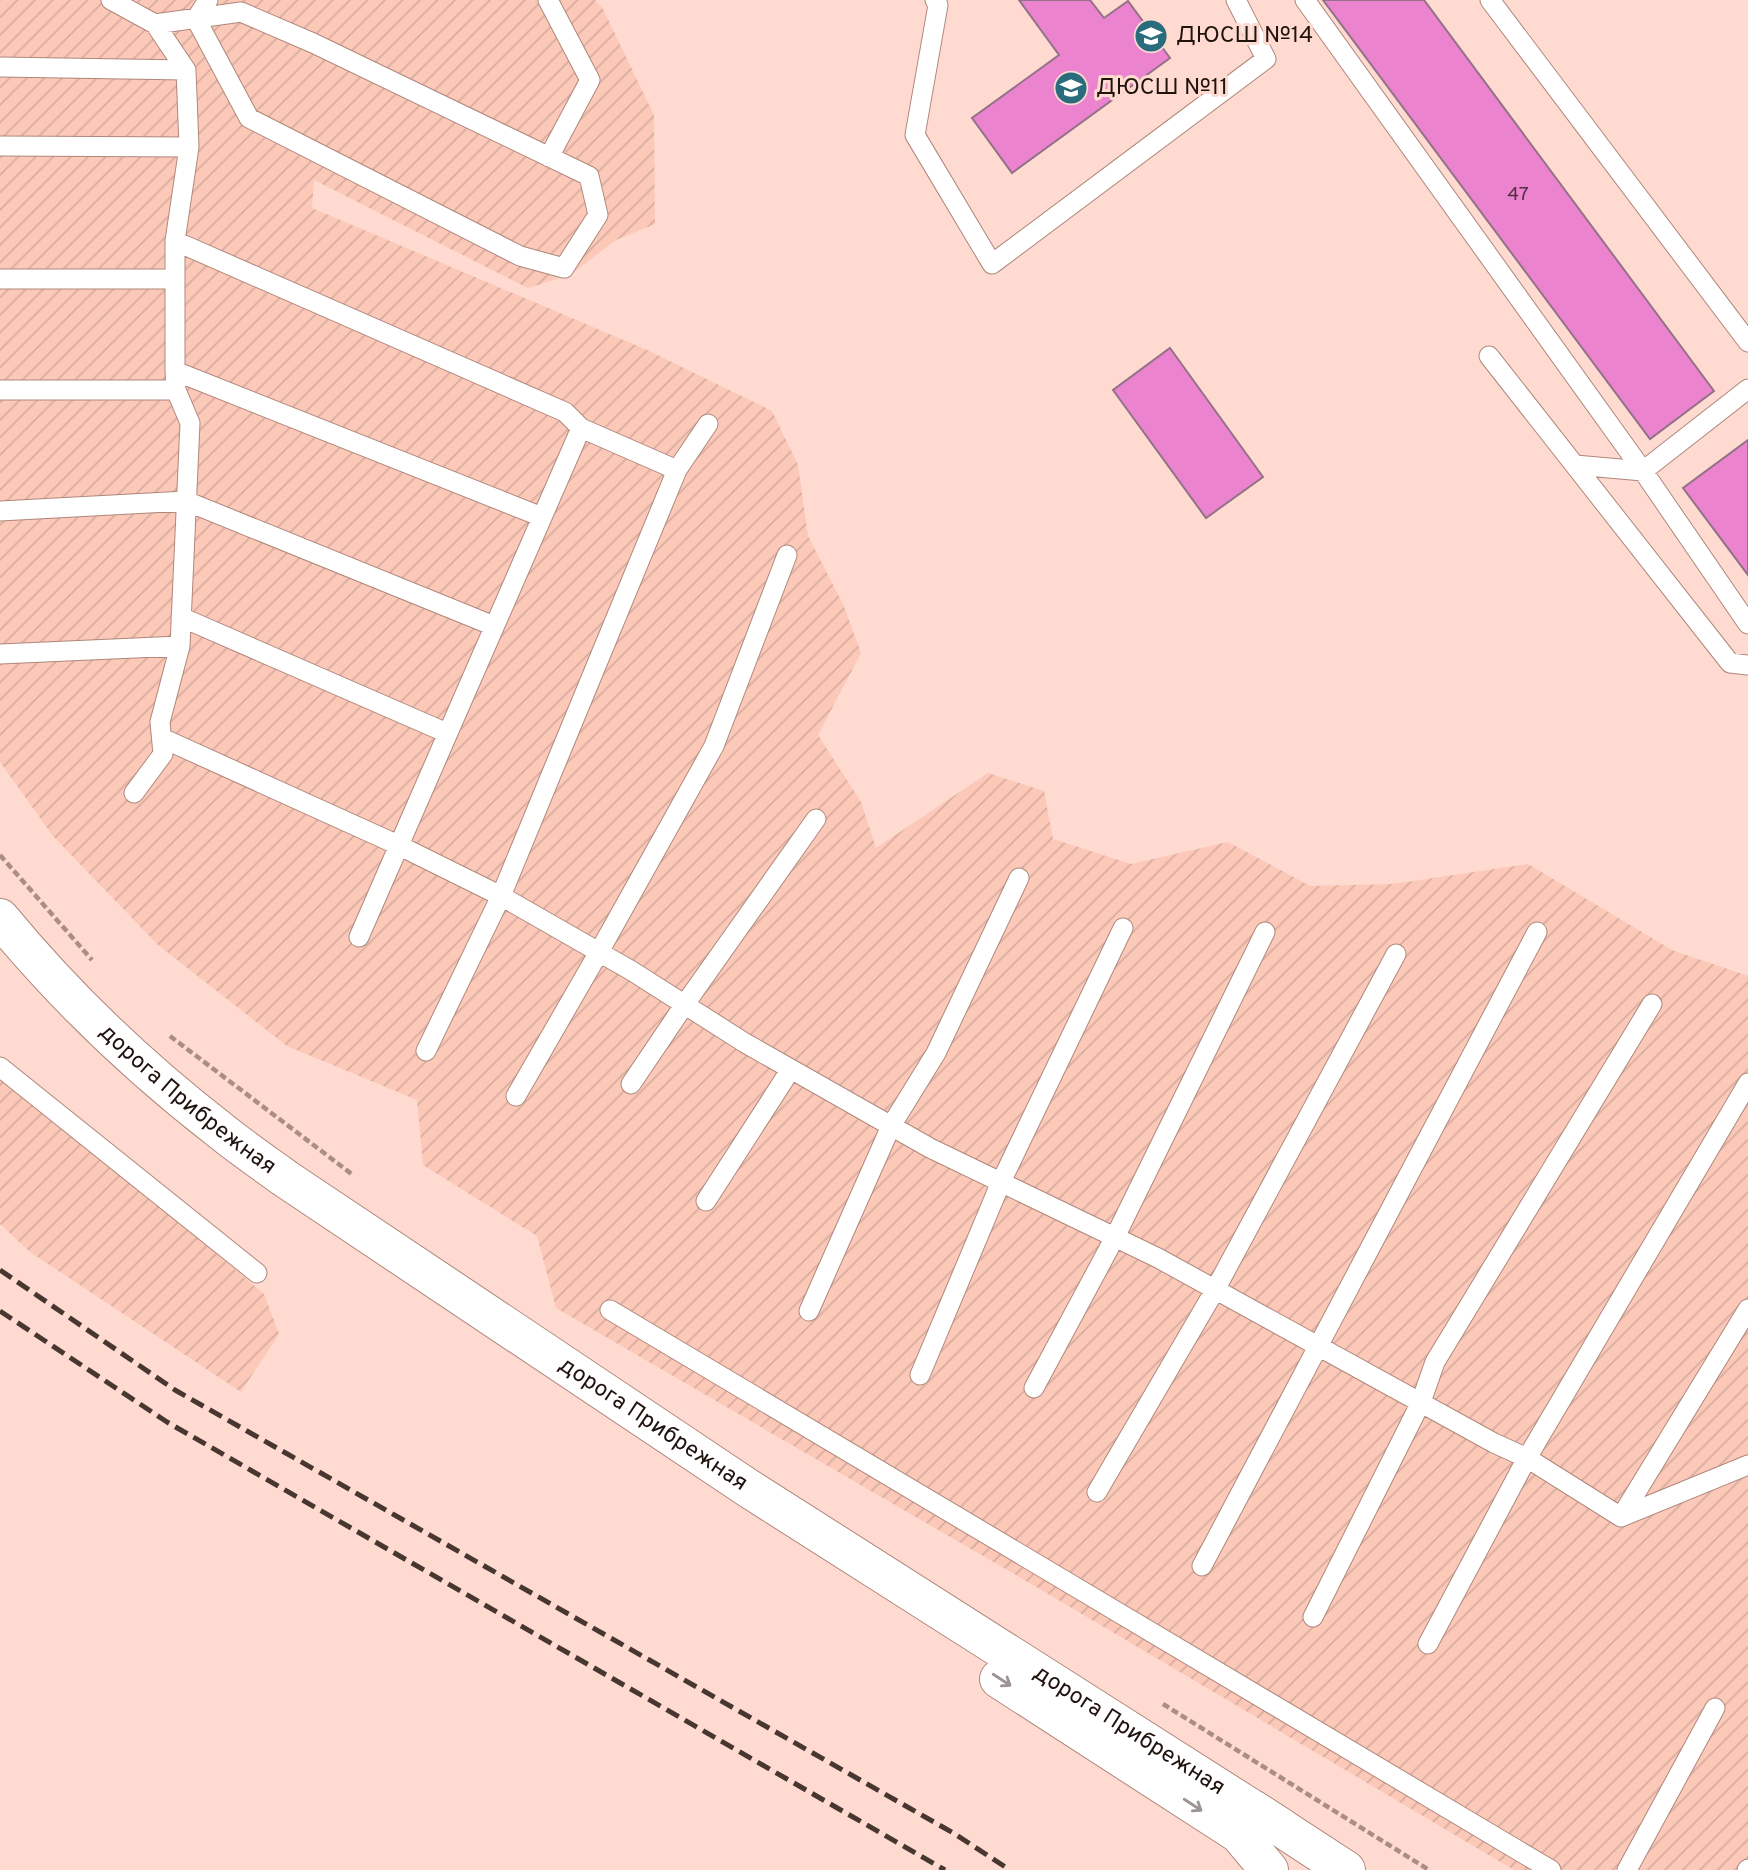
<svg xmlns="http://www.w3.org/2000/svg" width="1748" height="1870" viewBox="0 0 1748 1870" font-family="Overpass,sans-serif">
	<defs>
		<pattern id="industrial-furrows" width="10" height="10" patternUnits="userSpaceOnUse" patternTransform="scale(1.75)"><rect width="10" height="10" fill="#fcc9b9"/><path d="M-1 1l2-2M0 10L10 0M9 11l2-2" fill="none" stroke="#d8ac9e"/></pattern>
	</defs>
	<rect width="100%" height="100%" fill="#fedad0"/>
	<path fill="url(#industrial-furrows)" d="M0,0H595L603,9L654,115L655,224L616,240L570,275L528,288L314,180L312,208L647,350L772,411L798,465L808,536L843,604L861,653L818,735L861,802L876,848L988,773L1044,791L1053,839L1131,864L1228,842L1310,886L1393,884L1528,864L1672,950L1748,976V1870H1514L1033,1585L556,1308L537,1236L423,1165L417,1100L287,1046L158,945L53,836L0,762Z
		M0,1072L264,1294L279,1334L241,1392L30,1252L0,1224Z"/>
	<path fill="#eb83cf" stroke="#937288" stroke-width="2" d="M1019,0H1090L1104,18L1128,1L1170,58L1012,173L972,118L1059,55Z
		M1323,0H1424L1714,391L1650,439Z
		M1170,348L1263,477L1206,518L1113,390Z
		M1748,440V575L1683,488Z"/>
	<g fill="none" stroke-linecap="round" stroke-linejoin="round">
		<defs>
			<path id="service" d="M111,0L155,24L241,12L313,43L589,176L598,215L564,268L520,256L249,118L196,19L208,0
				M548,0L590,80L549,157
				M935,0L938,5L915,135L992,264L1266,59L1236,0
				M1305,0L1643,471L1748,624
				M1490,0L1748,342
				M0,67L186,70
				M0,146L189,147
				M175,241L565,412L581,428
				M0,279H175
				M1489,356L1730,663L1748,665
				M175,371L542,517
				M0,390H176
				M1575,465L1643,471L1748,389
				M0,511L186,501L494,626
				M181,617L447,733
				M0,654L180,646
				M162,738L398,845L501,896L632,971L745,1043L930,1148L1158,1258L1494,1443L1527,1458L1621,1517L1748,1465
				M134,793L163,754L160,722L180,646L190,423L176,390L175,371V241L189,147L186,70L155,24
				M359,937L581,428L677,470
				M426,1051L501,896L677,470L708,424
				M0,1067L257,1273
				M631,1084L685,1004L816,819
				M516,1096L599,952L714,746L787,555
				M706,1201L791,1069
				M610,1310L1551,1870
				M809,1311L891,1126L936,1053L1019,878
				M920,1375L1001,1182L1123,928
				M1034,1388L1115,1237L1265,932
				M1097,1492L1215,1290L1396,954
				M1621,1517L1748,1309
				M1202,1566L1537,932
				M1313,1617L1421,1402L1435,1362L1652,1004
				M1428,1644L1527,1458L1748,1083
				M1627,1870L1715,1708
				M1747,1870L1748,1869"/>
			<g id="secondary">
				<path id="s1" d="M0,918C65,997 141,1069 221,1131C242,1148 264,1163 286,1179L748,1488L1282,1828"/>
				<path d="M999,1679L1239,1834L1269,1870"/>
			</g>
			<path id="trunk" d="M1254,1810L1346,1870"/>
		</defs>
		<use href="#service" stroke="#af877b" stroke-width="21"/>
		<use href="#secondary" stroke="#af877b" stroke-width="40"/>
		<use href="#trunk" stroke="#af877b" stroke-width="40"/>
		<path stroke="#aa8e86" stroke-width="4.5" stroke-dasharray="7 3.5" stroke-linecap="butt" d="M0,855L92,960
			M170,1036L353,1175
			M1163,1704L1429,1870"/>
		<use href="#service" stroke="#fff" stroke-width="19"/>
		<use href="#secondary" stroke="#fff" stroke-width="38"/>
		<use href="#trunk" stroke="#fff" stroke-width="38"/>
		<path stroke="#483630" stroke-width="5" stroke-dasharray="14 7" stroke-linecap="butt" d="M0,1270L175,1390L955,1834L1010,1870
			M0,1311L167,1422L945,1870"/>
	</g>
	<defs><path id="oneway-shaft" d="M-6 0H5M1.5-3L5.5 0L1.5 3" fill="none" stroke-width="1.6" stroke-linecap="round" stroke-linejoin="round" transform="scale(1.75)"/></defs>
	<g stroke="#9b9492">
		<use href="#oneway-shaft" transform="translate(1002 1680) rotate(33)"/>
		<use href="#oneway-shaft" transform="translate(1193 1805) rotate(33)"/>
	</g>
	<defs>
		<symbol id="school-disc" viewBox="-11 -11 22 22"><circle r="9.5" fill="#296c7d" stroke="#fedad0"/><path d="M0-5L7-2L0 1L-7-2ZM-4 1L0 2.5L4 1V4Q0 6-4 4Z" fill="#fff"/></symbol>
	</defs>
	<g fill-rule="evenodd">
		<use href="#school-disc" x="1132" y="17" width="38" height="38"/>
		<use href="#school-disc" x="1052" y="69" width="38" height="38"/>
	</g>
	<g text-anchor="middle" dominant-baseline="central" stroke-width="6" stroke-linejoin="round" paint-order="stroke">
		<g font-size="19" fill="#532e3e">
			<text x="1518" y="195">47</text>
		</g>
		<g font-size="23" fill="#20120d" stroke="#fedad0" text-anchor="start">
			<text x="1176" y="36">ДЮСШ №14</text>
			<text x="1096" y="88">ДЮСШ №11</text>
		</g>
		<g font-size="23" fill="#20120d" stroke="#fedad0">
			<text stroke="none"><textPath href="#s1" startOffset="262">дорога Прибрежная</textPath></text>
			<text stroke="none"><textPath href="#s1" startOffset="830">дорога Прибрежная</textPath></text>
			<text stroke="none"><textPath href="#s1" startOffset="1396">дорога Прибрежная</textPath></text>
		</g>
	</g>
</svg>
